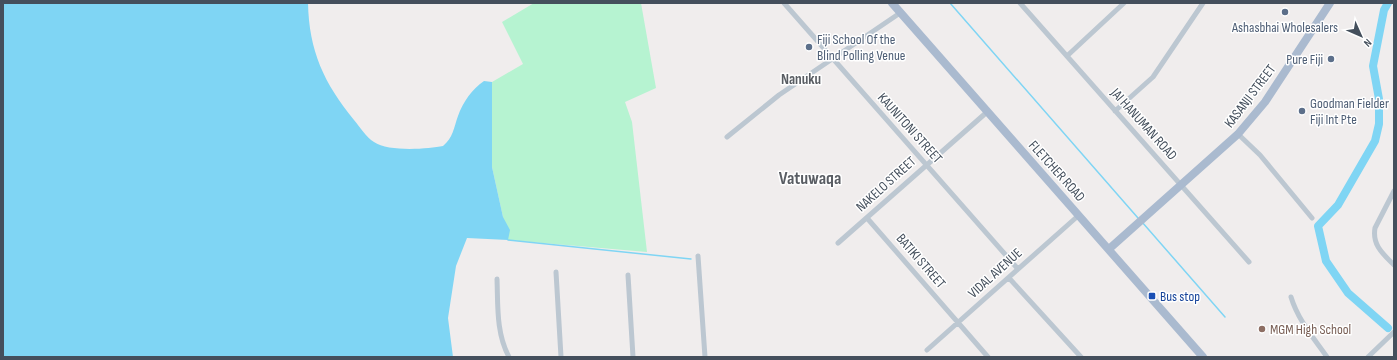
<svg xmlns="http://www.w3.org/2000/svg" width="1397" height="360" viewBox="0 0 1397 360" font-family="'Sofia Sans Condensed',sans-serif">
	<rect width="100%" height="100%" fill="#f0eded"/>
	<path fill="#b6f3d1" d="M534,3H641L656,88L625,102L632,122L647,252L508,240L492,167V82L523,64L502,22Z"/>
	<path fill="#7fd5f4" d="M3,3H308C309,51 324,83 354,120C360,127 366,137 374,142C388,152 428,149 443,146C453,138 454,127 458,116C463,102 472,89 484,81L492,82V167L503,217L510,230L508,240L467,238L456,266L448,318L453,357H3Z"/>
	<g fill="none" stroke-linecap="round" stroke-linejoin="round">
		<path stroke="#7fd5f4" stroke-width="1.5" d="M950,3L1138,218
			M1142,222L1225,317
			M508,240L691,259"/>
		<path stroke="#7fd5f4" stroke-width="8" d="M1388,3L1384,10L1373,66L1379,99V124L1375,141L1338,205L1318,226L1326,261L1348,293L1388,328"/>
		<path stroke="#bcc7d1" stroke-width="5" d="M784,3L1018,269
			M1020,3L1249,262
			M1067,56L1124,3
			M1115,111L1153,77L1203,3
			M1238,134L1260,155L1312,218
			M727,137L779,95L900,13
			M1394,191L1375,228C1372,245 1383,254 1394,265
			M867,218L988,357
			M838,243L987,112
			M698,256L705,357
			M556,272L561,357
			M628,275L633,357
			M1009,278L1081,357
			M497,279C498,305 496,333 509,357
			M1291,297C1298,320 1313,337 1327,357
			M927,350L1079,215
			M1368,357L1394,332"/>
		<path stroke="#aabacf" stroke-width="8" d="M892,3L1203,357
			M1109,249L1238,134L1265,102L1330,3"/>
	</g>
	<g fill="#5c6f8a" stroke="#fff" stroke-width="1.5">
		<circle cx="1285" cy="12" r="4"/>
		<circle cx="809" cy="47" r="4"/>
		<circle cx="1331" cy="59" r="4"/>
		<circle cx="1302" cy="111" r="4"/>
	</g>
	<rect fill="#1a4fb4" stroke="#fff" stroke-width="1.5" x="1148" y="292" width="8" height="8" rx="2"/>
	<circle fill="#8d6e63" stroke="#fff" stroke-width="1.5" cx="1262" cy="329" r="4"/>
	<g text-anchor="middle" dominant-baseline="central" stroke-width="3" stroke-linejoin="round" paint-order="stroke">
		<g font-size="14" fill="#4e5e75" stroke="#fff" text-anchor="start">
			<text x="1285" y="27" text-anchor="middle">Ashasbhai Wholesalers</text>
			<text x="817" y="39">Fiji School Of the<tspan x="817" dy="16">Blind Polling Venue</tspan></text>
			<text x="1323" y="59" text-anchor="end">Pure Fiji</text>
			<text x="1310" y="103">Goodman Fielder<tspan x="1310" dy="16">Fiji Int Pte</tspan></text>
		</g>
		<g font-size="14" fill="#444f5c" stroke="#fff">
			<text transform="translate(1250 96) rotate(-53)">KASANJI STREET</text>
			<text transform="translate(1144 124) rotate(48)">JAI HANUMAN ROAD</text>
			<text transform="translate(910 128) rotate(48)">KAUNITONI STREET</text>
			<text transform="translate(1057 171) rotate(48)">FLETCHER ROAD</text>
			<text transform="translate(886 184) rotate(-42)">NAKELO STREET</text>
			<text transform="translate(921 261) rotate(49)">BATIKI STREET</text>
			<text transform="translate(995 273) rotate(-42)">VIDAL AVENUE</text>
		</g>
		<g font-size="14" fill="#164399" stroke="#fff" text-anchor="start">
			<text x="1160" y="296">Bus stop</text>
		</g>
		<g font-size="14" fill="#785e54" stroke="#fff" text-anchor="start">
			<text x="1270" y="329">MGM High School</text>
		</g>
		<g font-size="15" font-weight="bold" fill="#595d63" stroke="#fff">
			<text x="801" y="79">Nanuku</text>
		</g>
		<g font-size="18" font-weight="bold" fill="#595d63" stroke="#fff">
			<text x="810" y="178">Vatuwaqa</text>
		</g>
	</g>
	<rect width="1397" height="360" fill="none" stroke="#444f5c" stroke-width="8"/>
	<g transform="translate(1361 36) rotate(135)" stroke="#ffffff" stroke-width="3" paint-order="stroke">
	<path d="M0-3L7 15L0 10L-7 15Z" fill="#444f5c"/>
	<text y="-6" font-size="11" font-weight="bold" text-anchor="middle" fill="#444f5c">N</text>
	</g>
</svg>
